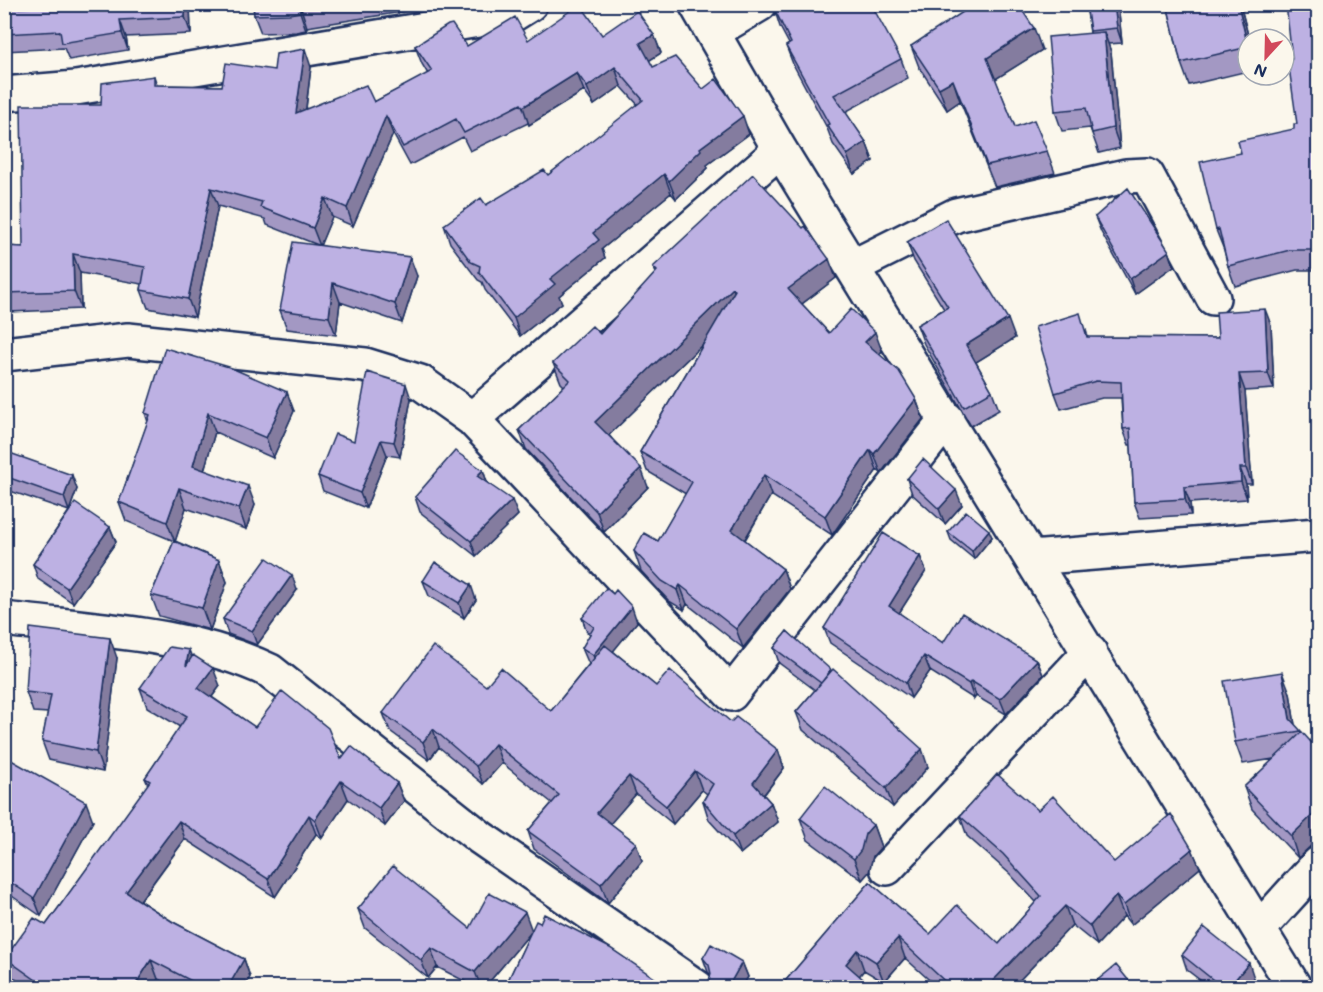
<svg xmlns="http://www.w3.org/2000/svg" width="1323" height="992" viewBox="0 0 1323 992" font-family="Mali,sans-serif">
	<rect width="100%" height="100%" fill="#fbf7ec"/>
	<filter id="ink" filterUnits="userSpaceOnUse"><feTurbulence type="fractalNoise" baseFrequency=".0167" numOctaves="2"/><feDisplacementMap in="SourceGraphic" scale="12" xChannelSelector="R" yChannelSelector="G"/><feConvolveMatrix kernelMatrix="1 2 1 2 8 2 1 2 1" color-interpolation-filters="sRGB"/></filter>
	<g filter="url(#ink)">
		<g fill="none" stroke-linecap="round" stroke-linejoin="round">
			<defs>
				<path id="minor" d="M696,4L780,150L1295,988
					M713,32L760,4
					M4,94L76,88L514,14L530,4
					M852,267L956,215L1126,176L1147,175L1213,298
					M4,354L128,340L365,365L420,382L472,419L731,694L947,419
					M472,419L780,150
					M1031,558L1318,535
					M4,619C93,630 188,632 270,671L481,838L698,988
					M887,868L1090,652
					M1259,929L1318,864"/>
			</defs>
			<use href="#minor" stroke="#1b2f5e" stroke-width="38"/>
			<use href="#minor" stroke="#fbf7ec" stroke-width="33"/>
		</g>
		<path fill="#a398c3" stroke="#1b2f5e" stroke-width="1.5" d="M190,4L191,34L126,37L128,50L69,60L64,48L4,51V9Z
			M253,4H452L307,27L306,30L296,32L261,33L254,15Z
			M1086,4H1118L1122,43L1108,44L1111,52L1120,148L1099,153L1090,128L1062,131L1055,111L1090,33Z
			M1167,4H1240L1249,39L1248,71L1189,85L1181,63Z
			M1318,4V270H1297L1235,286L1228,266L1224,250L1216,230L1241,153L1294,129L1297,124L1292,59Z
			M774,8H855L901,59L908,78L845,112L866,142L873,161L854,174L833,144L827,128L793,64L786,46L789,44L780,27Z
			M602,35H654L661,53L649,60L653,67L703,89L749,134L707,165L708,168L676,199L671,193L602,249L605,258L559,296L562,303L520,336L485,290L482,282L478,280L450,243L444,225L548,175L638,105L621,86L594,105L584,91L529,125L528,123L470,151L463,137L410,165L393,134L353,226L332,217L320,245L417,276L402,323L340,302L336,335L287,329L280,310L318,245L267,225L265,219L218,206L195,317L148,308L141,290L142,284L80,273L81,309L10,312V334L4,336V246L23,247L101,105L154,76L157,85L222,86L274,70L311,67L306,109L374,102L428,74L422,64L415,46H467L528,40Z
			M911,46L1042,50L995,79L1015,127L1047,151L1055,173L995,187L960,101L947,110L919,67Z
			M1095,217L1169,251L1174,266L1135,294L1101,232Z
			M907,242L1015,338L976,362L992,391L999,410L971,426L924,344L917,325L944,309L914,261Z
			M653,267L836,278L802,304L829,333L882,351L879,354L916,399L923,419L881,473L877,470L832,535L771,495L745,540L783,569L790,589L743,648L687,604L684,610L669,601L641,571L634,551L658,541L686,494L647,471L640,452L704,343L609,435L648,487L604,532L526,449L519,430L564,386L561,383L553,363L600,334L656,273Z
			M1271,325L1274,389L1245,391L1252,484H1246L1247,499L1190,503L1191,515L1140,518L1134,502L1131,445H1129L1123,429L1121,398H1102L1061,409L1055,393L1086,330L1088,337L1218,338Z
			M411,399L400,457L387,455L366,508L323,491L318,476L354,441Z
			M294,411L273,458L215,432L204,470L255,505L246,529L186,508L175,541L219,560L227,582L210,630L159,616L151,595L174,541L126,521L119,502L148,422L145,413Z
			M4,451L77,489L69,511L110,527L116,542L73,603L38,579L33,564L69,511L4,489Z
			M483,470L487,483L518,515L476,556L420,512L415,497Z
			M907,479L962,505L945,524L912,494Z
			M948,532L992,537L974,559L951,540Z
			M920,556L926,571L899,613L943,643L1037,660L1043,675L1006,714L976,696L974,699L930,671L911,698L830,643L824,628Z
			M423,581L476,600L464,618L429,596Z
			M297,590L257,645L228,634L223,619Z
			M582,618L637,622L613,651L656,686L731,722L778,750L784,768L764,795L771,803L778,822L740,854L709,820L703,801L707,794L702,790L673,824L636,794L610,823L636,843L642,861L608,903L534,849L528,831L552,803L502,763L483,784L439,747L429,760L390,731L383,713L486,686L551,711L589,664L588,662L582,648L590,634L587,632Z
			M787,631L928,767L893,807L803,730L796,712L815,690L779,663L774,648Z
			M192,657L220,686L212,697L255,727L341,759L397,783L404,801L385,826L348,799L322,838L316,834L275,897L185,839L140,901L173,922L244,959L250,977L245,987H175L158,979L152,987H27L11,976L5,958L46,925L148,785L145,778L180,727L147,707L140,688Z
			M117,658L103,772L49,760L42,741L48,713L33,712L26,692Z
			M1290,693L1295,725L1302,733L1298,858L1252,809L1244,787L1274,759L1243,764L1235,742Z
			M4,756L93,821L41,916L6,892L4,896Z
			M1038,810L1114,862L1192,849L1200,868L1131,925L1124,916L1097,945L1072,925L1013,987H937L905,958L884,982L864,970L859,976L872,987H781V986L870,882L930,934L999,944L1036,902L1010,874L967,836L960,816Z
			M800,818L873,825L881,847L873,856L869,872L862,880L808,840Z
			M358,909L470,928L532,930L668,987H505L531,932L485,987H476L437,967L428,978L365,928Z
			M1182,955L1254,978L1248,986L1250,987H1209L1187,970Z
			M703,958L742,962L748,977L742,987H704L708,984L711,975L708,972Z"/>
		<path fill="#847c9f" stroke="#1b2f5e" stroke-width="1.5" d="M185,4H190L191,34L185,17Z
			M1114,4H1118L1122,43L1117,28Z
			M1238,4H1240L1249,39L1248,47Z
			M301,8L307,27L306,30L300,12Z
			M120,20L126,37L128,50L122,33Z
			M1034,28L1042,50L994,80L987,58Z
			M1104,32L1111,52L1120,148L1113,128Z
			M654,35L661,53L647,62L640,43Z
			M305,49L311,67L303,131L296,113Z
			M615,67L621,86L594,105L587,87Z
			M577,73L584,91L529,125L523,107Z
			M953,80L960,101L947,110L939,88Z
			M386,116L393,134L353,226L347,208Z
			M743,116L749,134L707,165L708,168L676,199L669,181L700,148Z
			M866,142L873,161L854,174L847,155Z
			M664,174L671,193L602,249L605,258L559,296L562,303L520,336L514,318L593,233Z
			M211,188L218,206L195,317L188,299Z
			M325,198L332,217L320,246L313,228Z
			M1169,251L1174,266L1135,294L1130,279Z
			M73,254L80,273L81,309L74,291Z
			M410,257L417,276L402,323L395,304Z
			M829,259L836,278L795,309L788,289Z
			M333,283L340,302L336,335L329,317Z
			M733,288L740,308L603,441L595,422Z
			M4,297L10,312V334L4,320Z
			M1265,309L1271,325L1274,389L1268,373Z
			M1008,319L1015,338L973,364L966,345Z
			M875,332L882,351L872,362L865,342Z
			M1239,374L1245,391L1252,484L1246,468Z
			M406,384L411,399L400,457L394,442Z
			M287,392L294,411L273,458L266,438Z
			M916,399L923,419L881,473L874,454Z
			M208,413L215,432L200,485L193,466Z
			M381,440L387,455L366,508L360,493Z
			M870,450L877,470L832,535L825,516Z
			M641,468L648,487L604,532L597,512Z
			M1240,468L1246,484L1247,499L1241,482Z
			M483,470L488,485L477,476Z
			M72,475L77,489L69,511L64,497Z
			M764,475L771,495L739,549L732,530Z
			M248,486L255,505L246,529L239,509Z
			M1184,487L1190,503L1191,515L1185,499Z
			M179,488L186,508L175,542L167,522Z
			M956,490L962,505L945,524L939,509Z
			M512,500L518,515L476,556L471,541Z
			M110,527L116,542L73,603L67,588Z
			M989,530L992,537L974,559L972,551Z
			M920,556L926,571L894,621L889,606Z
			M219,560L227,582L210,630L202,608Z
			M783,569L790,589L743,648L736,629Z
			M292,575L297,590L257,645L252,631Z
			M471,585L476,600L464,618L459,603Z
			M680,585L687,604L684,610L677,590Z
			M632,607L637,622L598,670L593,655Z
			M110,638L117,658L103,772L96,752Z
			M189,650L196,668L186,666Z
			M924,656L930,671L911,698L906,683Z
			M1037,660L1043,675L1006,714L1000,699Z
			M213,668L220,686L205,706L198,688Z
			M1282,672L1290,693L1296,732L1290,719Z
			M971,681L976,696L974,699L969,684Z
			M433,729L439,747L429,760L423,742Z
			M495,744L502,763L483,784L476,766Z
			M922,749L928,767L893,807L886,788Z
			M778,750L784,768L759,801L753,783Z
			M695,771L702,790L673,824L666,806Z
			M629,776L636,794L604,831L597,813Z
			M341,781L348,799L322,838L315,820Z
			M397,783L404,801L385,826L379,808Z
			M86,802L93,821L41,916L34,898Z
			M771,803L778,822L740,854L733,836Z
			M1318,810V839L1298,858L1291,836Z
			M309,815L316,834L275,897L268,879Z
			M179,821L185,839L133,910L126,892Z
			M873,825L881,847L873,856L869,872L862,880L854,859L865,834Z
			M636,843L642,861L608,903L601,884Z
			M1192,849L1200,868L1131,925L1124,905Z
			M1116,896L1124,916L1097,945L1090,926Z
			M1065,906L1072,925L1013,987H987Z
			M525,912L532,931L485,987H481L475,972Z
			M898,938L905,958L884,982L876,962Z
			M431,948L437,967L428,978L421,960Z
			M857,950L864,970L853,984L846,964Z
			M244,959L250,977L245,987H228Z
			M151,960L158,979L152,987H134Z
			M742,962L748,977L742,987H728Z
			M1249,963L1254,978L1246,987H1229Z"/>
		<path fill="#bdb1e3" stroke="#1b2f5e" stroke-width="1.5" d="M35,4H185V17L120,20L122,33L62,43L60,31L4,34V9L35,7Z
			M253,4H326L301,8L300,12L289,14L254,15Z
			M580,4L602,35L637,11L654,35L640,43L653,67L675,57L703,89L716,79L743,116L700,148L701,150L669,181L664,174L593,233L599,240L550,279L555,284L514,318L479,272L480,266L471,262L444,225L481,198L486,205L544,170L548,175L643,100L615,67L587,87L577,73L523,107L521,104L464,133L456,119L403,147L386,116L347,208L325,198L313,228L260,207L262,202L211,188L188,299L141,290L145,267L73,254L74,291L4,293V246L23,247L21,105H101L102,83L154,76V85L222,86L226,63L274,70L276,54L305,49L296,113L366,85L374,102L432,71L415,46L448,25L452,24L467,46L515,17L528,40Z
			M781,4H853L855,8L862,4H871L901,59L834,95L866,142L847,155L827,125L829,124L786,46L791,43L774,8Z
			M975,4H1018L1034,28L987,58L1015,127L1034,120L1047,151L987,165L953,80L939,88L911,46Z
			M1086,4H1114L1117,28L1090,31Z
			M1167,4H1238L1248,47L1181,63Z
			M1286,4H1318V250H1290L1228,266L1219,229L1216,230L1200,162L1241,153L1238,141L1294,129V124H1297L1288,60L1292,59Z
			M1104,32L1113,128L1092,133L1086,108L1055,111L1048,37Z
			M753,174L803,228L805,226L829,259L788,289L829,333L851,309L875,332L865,342L899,371L916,399L874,454L870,450L825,516L764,475L732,530L783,569L736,629L680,585L677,590L662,581L634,551L644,533L658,541L692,482L640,452L735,290L733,288L595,422L641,468L597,512L519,430L570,380L553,363L592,326L600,334L657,271L653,267Z
			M1128,188L1169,251L1130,279L1095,217Z
			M946,219L1008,319L966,345L992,391L964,407L917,325L948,307L907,242Z
			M293,242L410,257L395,304L333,283L329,317L280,310Z
			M1265,309L1268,373L1239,374L1246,468H1240L1241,482L1184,487L1185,499L1134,502L1130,428L1123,429L1121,382L1096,381L1055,393L1035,327L1080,313L1087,337L1218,338L1216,312Z
			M165,348L229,367L287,392L266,438L208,413L193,466L248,486L239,509L179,488L167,522L119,502L150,415L145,413Z
			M367,372L406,384L394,442L381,440L360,493L318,476L335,434L354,441Z
			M4,451L72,475L64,497L4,476Z
			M455,451L483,470L477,476L512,500L471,541L415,497Z
			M923,459L956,490L939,509L907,479Z
			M75,503L110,527L67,588L33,564Z
			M966,511L989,530L972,551L948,532Z
			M883,533L920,556L889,606L943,643L962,613L1037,660L1000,699L971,681L969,684L924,656L906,683L824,628Z
			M174,541L219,560L202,608L151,595Z
			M267,558L292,575L252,631L223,619Z
			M435,562L471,585L459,603L423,581Z
			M606,588L613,594L616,590L632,607L593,655L582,648L594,627L582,618Z
			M30,628L110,638L96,752L42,741L51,695L26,692Z
			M787,631L831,670L821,683L774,648Z
			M605,645L656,686L670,670L731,722L736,717L778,750L753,783L771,803L733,836L703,801L713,784L695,771L666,806L629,776L597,813L636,843L601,884L528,831L559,795L495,744L476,766L433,729L423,742L383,713L433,646L486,686L501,668L551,711Z
			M169,647L189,650L186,666L193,655L213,668L198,688L255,727L282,691L328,728L341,759L351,746L397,783L379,808L341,781L315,820L309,815L268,879L179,821L126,892L173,922L244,959L228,987H203L151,960L134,987H46L5,958L34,918L46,925L150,781L145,778L187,716L140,688Z
			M833,669L922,749L886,788L796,712Z
			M1282,672L1290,719L1301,731L1235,742L1224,681Z
			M1302,732L1318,750V810L1291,836L1244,787Z
			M4,756L86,802L34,898L4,878Z
			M997,774L1038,810L1053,796L1114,862L1171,814L1192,849L1124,905L1116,896L1090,926L1065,906L987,987H951L898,938L876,962L857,950L846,964L872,987H782L781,986L870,882L930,934L957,905L999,944L1041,896L1003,854L960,816Z
			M825,786L873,825L865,834L861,850L854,859L800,818Z
			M393,866L470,928L489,893L525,912L475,972L431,948L421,960L358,909Z
			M544,914L610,948L668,987H568L566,986L565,987H505L536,921L540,923Z
			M1204,927L1249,963L1229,987H1222L1182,955Z
			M711,944L742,962L728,987H704L708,984L711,974L709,965L703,958Z
			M1116,965L1134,987H1089Z
			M1239,979L1250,987H1231Z"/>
	</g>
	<rect width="1323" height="992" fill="none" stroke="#fbf7ec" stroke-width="24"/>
	<rect x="12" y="12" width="1299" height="968" fill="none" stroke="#1b2f5e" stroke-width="2" filter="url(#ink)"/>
	<g transform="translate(1266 57) rotate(202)"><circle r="28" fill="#fbf7ec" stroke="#a1a7b3" stroke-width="1.5"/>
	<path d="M0-4.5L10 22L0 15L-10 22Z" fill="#d1495b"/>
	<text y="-9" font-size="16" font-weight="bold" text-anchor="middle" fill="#1b2f5e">N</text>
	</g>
</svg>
